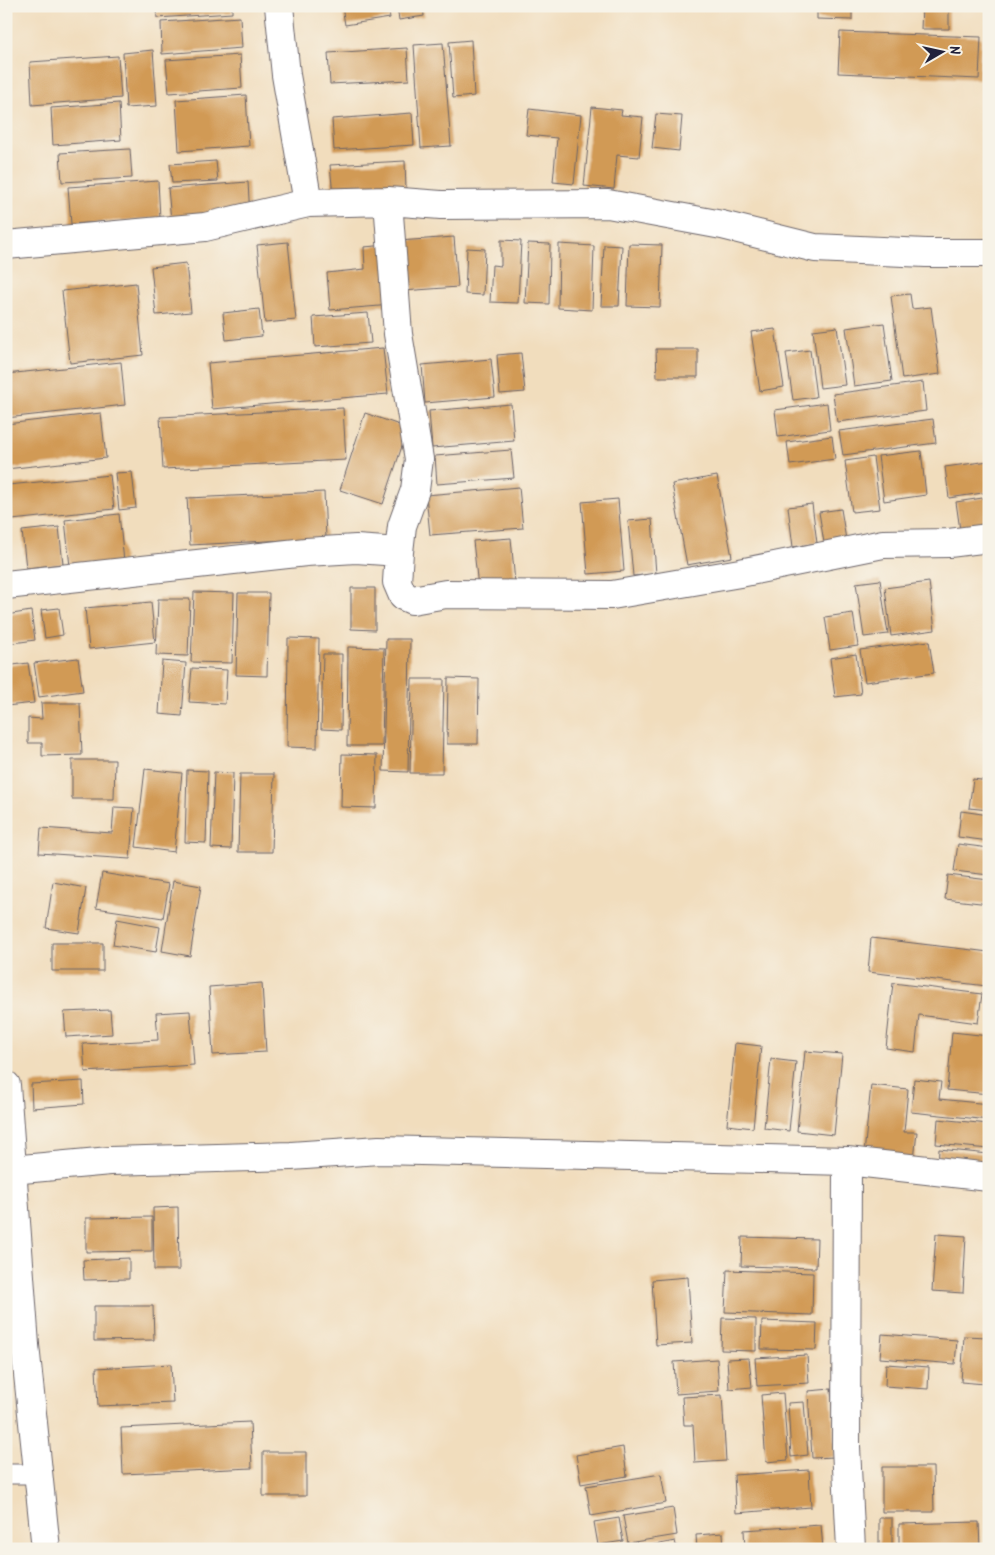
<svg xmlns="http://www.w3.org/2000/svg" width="995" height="1555" viewBox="0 0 995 1555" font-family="Kalam,sans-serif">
	<rect width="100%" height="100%" fill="#f7f3e8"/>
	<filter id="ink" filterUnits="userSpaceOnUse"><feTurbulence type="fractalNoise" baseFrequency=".02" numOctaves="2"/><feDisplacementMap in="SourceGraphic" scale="10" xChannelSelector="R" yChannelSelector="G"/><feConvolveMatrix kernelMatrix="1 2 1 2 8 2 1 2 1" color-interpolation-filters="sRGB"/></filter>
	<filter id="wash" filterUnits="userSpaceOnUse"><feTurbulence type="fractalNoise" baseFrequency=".0096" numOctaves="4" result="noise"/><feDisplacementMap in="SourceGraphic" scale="20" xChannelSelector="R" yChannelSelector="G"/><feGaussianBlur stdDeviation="1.12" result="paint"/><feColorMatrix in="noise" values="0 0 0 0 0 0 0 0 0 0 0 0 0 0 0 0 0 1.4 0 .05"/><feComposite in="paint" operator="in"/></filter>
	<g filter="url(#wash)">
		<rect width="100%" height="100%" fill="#f1ddbd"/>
		<g id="blocks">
			<path fill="#d19a54" d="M156,6H232V13L157,18Z
				M342,6H388L390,18L345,25Z
				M397,6H423L424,16L399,20Z
				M817,6H852V20L817,19Z
				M922,6H949V29H921Z
				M240,17L242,48L162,54L161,22Z
				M840,32L981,37L979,79L838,73Z
				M471,40L474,96L453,98L449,42Z
				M443,43L451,146L421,148L414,45Z
				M407,48L409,80L330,84L328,53Z
				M153,50L157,106L126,108L123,53Z
				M240,55L242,88L169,93L166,60Z
				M118,56L121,98L32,105L30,62Z
				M246,95L249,146L179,151L176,100Z
				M119,103L121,140L53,145L51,108Z
				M592,107L622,110L621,115L643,117L639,157L617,155L614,189L584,186Z
				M529,109L581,115L574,184L553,182L557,138L526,135Z
				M412,113L414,145L334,150L332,119Z
				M656,114L682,116L679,151L652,148Z
				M130,149L132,178L62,182L60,153Z
				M216,161L218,181L172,183L170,164Z
				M405,161L406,190L333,195L330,165Z
				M158,181L160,218L71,224L68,187Z
				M248,182L250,216L171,221L168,188Z
				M454,237L458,287L403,291L399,241Z
				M501,240L521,241L518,303L490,302L492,265L501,266Z
				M288,242L296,320L265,323L257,245Z
				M528,243L550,244L549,304L525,303Z
				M559,244L594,246L592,310L558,308Z
				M629,244L662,245L660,307L627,306Z
				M387,245L392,305L330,310L327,273L365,269L364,247Z
				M604,245L622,246L619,306H601Z
				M467,248L485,249L483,295L465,294Z
				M186,263L191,312L156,315L151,267Z
				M136,283L143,355L70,363L62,291Z
				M910,294L912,309L931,307L940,374L902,379L891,296Z
				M259,309L262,336L226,340L223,313Z
				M368,313L371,343L315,347L313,317Z
				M884,323L892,381L854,386L846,328Z
				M837,327L845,385L820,388L813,330Z
				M775,329L784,387L760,391L751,332Z
				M383,348L388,394L212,409L208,363Z
				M656,349H698V377H657Z
				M810,350L816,397L793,400L786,353Z
				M521,353L525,392L500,394L497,355Z
				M491,359L495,397L425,403L422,365Z
				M121,362L125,405L6,418V374Z
				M923,382L926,411L837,422L833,394Z
				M827,403L830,430L778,437L775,410Z
				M511,404L514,441L432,448L429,411Z
				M343,408L346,460L163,469L160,417Z
				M101,413L106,458L6,469V424Z
				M365,413L408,428L383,504L340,490Z
				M933,419L936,443L843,455L839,431Z
				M832,436L835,459L790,465L787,442Z
				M511,450L514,478L437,484L435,456Z
				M921,451L926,495L884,501L878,456Z
				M873,457L880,509L852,512L845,461Z
				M989,461V492L949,498L945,467Z
				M132,472L136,508L119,510L115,473Z
				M110,475L114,509L12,520L8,485Z
				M717,476L732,557L687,565L672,484Z
				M519,487L523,528L430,535L426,495Z
				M324,492L326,538L190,545L187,498Z
				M989,497V534L961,537L956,502Z
				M618,499L624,571L588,574L582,502Z
				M812,504L817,543L793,547L788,507Z
				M841,509L847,546L825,549L819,512Z
				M119,514L125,571L71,576L65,520Z
				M652,519L656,574L633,576L628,521Z
				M59,527L63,564L26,568L22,531Z
				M511,538L515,583L478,587L473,541Z
				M880,580L888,634L864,637L856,583Z
				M929,582L935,630L891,636L885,588Z
				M351,588H375V630L351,629Z
				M194,592L234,593L232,663L191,662Z
				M238,593H269L267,676L236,675Z
				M158,599H190L188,656L156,655Z
				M151,602L155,642L89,649L85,608Z
				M59,608L63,635L45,638L41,610Z
				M31,611L35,640L6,644V615Z
				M853,613L858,646L830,650L825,617Z
				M288,638L319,639L317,748L287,747Z
				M386,639H410L408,772L383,771Z
				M929,641L934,673L865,682L860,650Z
				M348,647L384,648L382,746H347Z
				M323,654H342L341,730L321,729Z
				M856,654L861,694L835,697L830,658Z
				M78,658L83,691L39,697L34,663Z
				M162,661L186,663L182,716L159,714Z
				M28,663L34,703L6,706V666Z
				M192,668L227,670L225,704L189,702Z
				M448,678L479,679L478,744H447Z
				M412,679H444L442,773H410Z
				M41,703H80L82,755L42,756V743H28V718L42,719Z
				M342,754L377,755L376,808L341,807Z
				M72,760H115L114,799H72Z
				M145,769L182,773L174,852L136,847Z
				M187,770L208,771L206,843L185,842Z
				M214,772L233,773L231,849L211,848Z
				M240,774H274L272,852H238Z
				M973,779L989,781V810L969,808Z
				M114,807L134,808L130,859L39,853L41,828L112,833Z
				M961,811L989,815V841L958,837Z
				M958,844L989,848V875L954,871Z
				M102,873L169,884L163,918L96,908Z
				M948,875L989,880V904L945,899Z
				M173,881L201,886L190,956L162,951Z
				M53,882L86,888L79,933L46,928Z
				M117,919L160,927L156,952L113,945Z
				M871,938L989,952L987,986L868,972Z
				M52,943H103V971H52Z
				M262,983L266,1052L213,1055L209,987Z
				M893,983L982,994L978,1023L919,1015L915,1052L886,1048Z
				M110,1010L112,1034L66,1037L64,1012Z
				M190,1011L194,1065L85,1072L83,1044L158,1040L156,1013Z
				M952,1032L989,1036V1094L947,1090Z
				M735,1043L761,1046L753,1128L727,1125Z
				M805,1051L842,1054L834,1135L797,1131Z
				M771,1059L796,1062L789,1131L764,1128Z
				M914,1079L941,1082L939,1099L989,1104V1120L911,1112Z
				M83,1081L84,1104L32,1108L31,1084Z
				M871,1085L908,1089L904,1132H917L914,1160L864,1154Z
				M938,1119L989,1124V1149L936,1144Z
				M939,1149L989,1154V1172L938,1169Z
				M178,1207L179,1270H154L153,1208Z
				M152,1217V1251L86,1252V1218Z
				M936,1234L966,1236L963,1293L932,1291Z
				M742,1237L817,1239L816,1268L741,1266Z
				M129,1258V1279L84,1280L83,1260Z
				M727,1270L813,1273L812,1315L725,1312Z
				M688,1277L692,1343L656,1345L652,1280Z
				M94,1306H153L154,1340L94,1341Z
				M722,1318L756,1319V1351L721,1350Z
				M762,1321L817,1323L816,1350L761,1349Z
				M882,1334L957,1340L955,1364L880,1358Z
				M964,1336L988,1337L985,1384L961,1382Z
				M807,1355L809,1383L757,1386L755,1358Z
				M749,1358L752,1387L729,1389L727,1359Z
				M717,1359L719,1391L676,1394L674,1362Z
				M171,1364L173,1403L98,1406L96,1368Z
				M886,1364L929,1367L928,1389L885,1386Z
				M831,1389L835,1457L812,1458L808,1391Z
				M783,1393L788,1460L766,1462L761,1395Z
				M722,1395L726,1461L695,1463L693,1425H684L682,1397Z
				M804,1402L808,1455L791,1457L788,1403Z
				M250,1422L252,1468L123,1474L121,1428Z
				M623,1447L627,1476L581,1484L576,1455Z
				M263,1452H306V1496H263Z
				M882,1467H933L934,1512H882Z
				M809,1470L811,1507L736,1513L734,1475Z
				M661,1474L666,1503L591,1516L586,1486Z
				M673,1508L677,1535L628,1543L623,1516Z
				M619,1518L623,1541L598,1545L594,1522Z
				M879,1518H892V1549H879Z
				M979,1522L980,1549H899V1524Z
				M821,1525L823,1549H745L744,1530Z
				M723,1533L724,1549H697L696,1535Z
				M675,1541L677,1549H639V1548Z"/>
		</g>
	</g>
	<g filter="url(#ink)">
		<use href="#blocks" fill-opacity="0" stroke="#6a6368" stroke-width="1"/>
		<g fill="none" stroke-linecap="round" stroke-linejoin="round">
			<defs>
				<path id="lane" d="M6,1474H38"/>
				<path id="street" d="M279,6L286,75L308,203
					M388,201L398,334L419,459L415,490L402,526L399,552
					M6,245L205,227L308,203L388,201L441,205L608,204L722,225L815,248L926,253H989
					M6,585L306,552L356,549L399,552L397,582L403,596L412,600L446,594L612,595L740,573L883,544L949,543L989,538
					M847,1161L846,1447L851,1549
					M11,1170L110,1161L291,1156L379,1150L847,1161L989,1177"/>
				<path id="secondary" d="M6,1085L25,1345L46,1549"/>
			</defs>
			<use href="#lane" stroke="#6a6368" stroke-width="21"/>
			<use href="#street" stroke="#6a6368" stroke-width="30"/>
			<use href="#secondary" stroke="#6a6368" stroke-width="30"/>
			<use href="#lane" stroke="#fff" stroke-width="19"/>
			<use href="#street" stroke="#fff" stroke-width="28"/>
			<use href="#secondary" stroke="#fff" stroke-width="28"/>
		</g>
	</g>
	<rect width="995" height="1555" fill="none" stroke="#f7f3e8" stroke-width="25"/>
	<g transform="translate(942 52) rotate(81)" stroke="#f7f3e8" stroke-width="4" paint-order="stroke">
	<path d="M0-4L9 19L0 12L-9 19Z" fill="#22223b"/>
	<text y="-8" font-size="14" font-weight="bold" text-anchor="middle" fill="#22223b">N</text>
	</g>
</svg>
